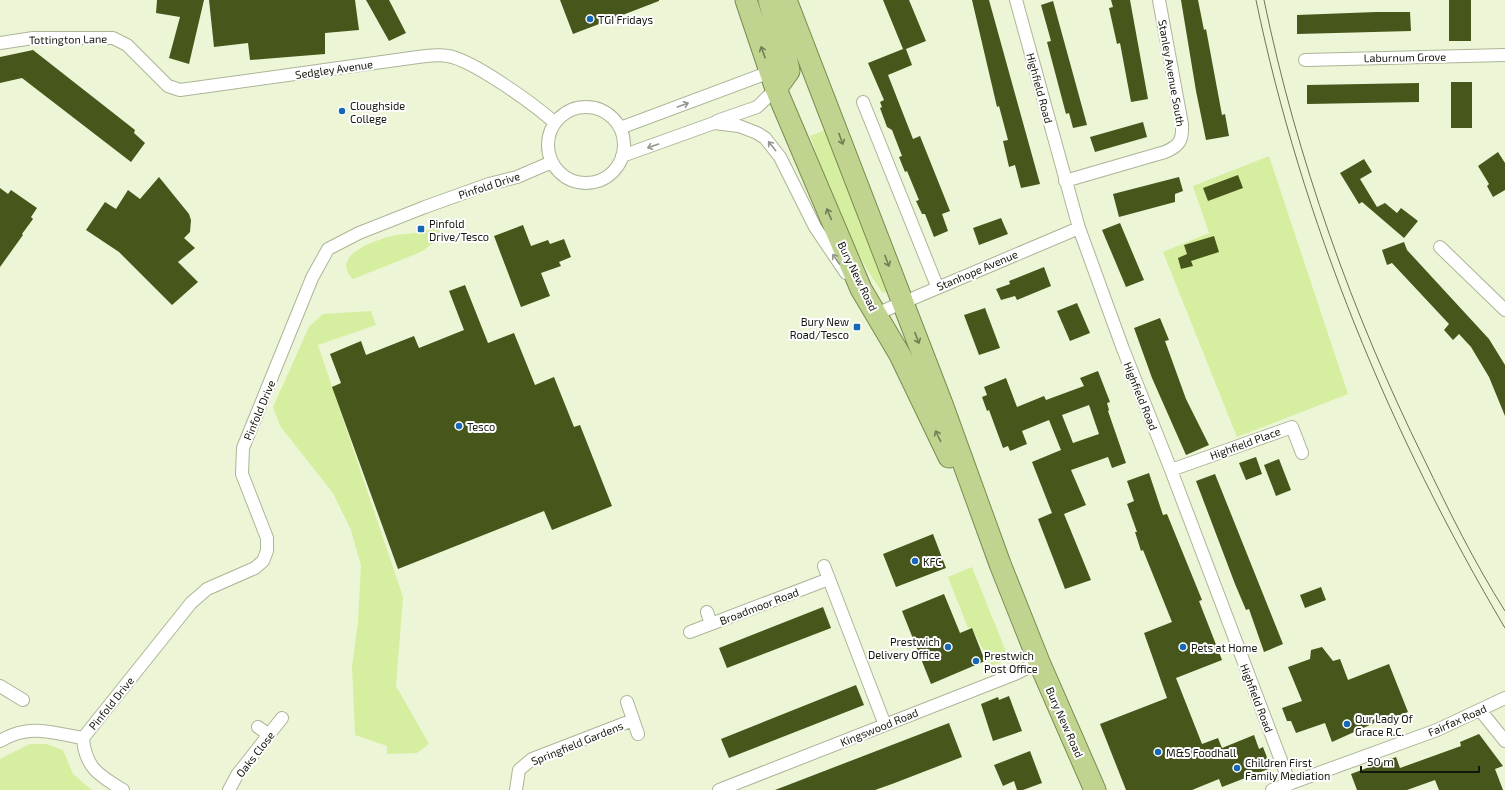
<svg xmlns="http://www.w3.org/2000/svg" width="1505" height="790" viewBox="0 0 1505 790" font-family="'Exo 2',sans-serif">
	<rect width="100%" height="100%" fill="#ecf6d6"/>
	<path fill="#d6ee9f" d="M825,130L888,293L882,292C849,246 828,189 810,136Z
		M1269,156L1348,394L1237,437L1163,252L1209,233L1193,186Z
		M444,224L433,243L421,252L353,279C329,256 375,240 392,236C401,234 411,234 420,232C428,230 436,227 444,224Z
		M371,311L376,325L318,345L403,597L396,686L429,744L417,753L387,754V746L355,735L352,666L358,622L361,566L351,530L333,493L280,426L273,407L309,327L323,314Z
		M972,567L1007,654C1005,662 999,663 992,666L971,627L968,628L948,577Z
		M30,744H46L63,750L73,774L92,790H0V759Z"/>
	<path fill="#47561a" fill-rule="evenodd" d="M157,0H204L189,64L169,58L180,17L156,13Z
		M209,0H355L359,30L325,33V54L250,60L248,43L214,47Z
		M366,0H389L406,33L389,41Z
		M560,0H659V1L573,34Z
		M883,0H909L926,41L906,49L912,65L888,75L913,139L920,136L950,211L942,214L948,231L934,237L925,214H922L916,201L919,200L907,171L905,172L899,157L902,156L892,130L887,127L880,108L882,107L880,102L884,100L868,63L903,49Z
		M972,0H989L1040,184L1021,188L1015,165L1009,167L1003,141L1008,140L999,106L997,107Z
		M1111,0H1130L1148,99L1131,102L1120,43L1117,44L1109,8L1113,7Z
		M1181,0H1198L1204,30L1206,29L1222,115L1225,114L1229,136L1206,140L1196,91Z
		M1449,0H1471V41H1449Z
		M1053,1L1087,125L1073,128L1069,113L1066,114L1047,42L1051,41L1041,5Z
		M1376,12H1410L1411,31L1297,34V15Z
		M33,50L135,130L134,133L145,143L131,162L22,78L0,83V57Z
		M1451,82H1472V128H1451Z
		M1419,83V102L1307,104V85Z
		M1143,122L1147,137L1095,152L1090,137Z
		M1498,152L1505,163V190L1493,197L1487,186L1489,184L1478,166Z
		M1364,159L1372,172L1360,179L1377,207L1385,203L1397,213L1401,208L1418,221L1404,238L1362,202L1359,204L1340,173Z
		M1238,175L1243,188L1208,201L1203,188Z
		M159,177L189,214L191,220L190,232L184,238L195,248L178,262L198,282L172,305L119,252L86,230L105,202L116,209L128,190L140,199Z
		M1179,177L1183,191L1175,194V202L1119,217L1113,194Z
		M0,188L8,194L11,190L37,208L31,217L33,219L22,234L23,235L0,267Z
		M1001,218L1008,234L979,245L973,228Z
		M1120,223L1144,280L1126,287L1102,230Z
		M523,225L531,246L548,240L550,244L564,239L571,257L559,262L561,266L541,273L550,296L521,307L494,236Z
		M1214,236L1219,252L1191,261L1193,266L1181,269L1178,258L1187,254L1184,245Z
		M1404,242L1407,250L1489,339L1505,365V416L1489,377L1471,347L1459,334L1453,340L1444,330L1449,324L1392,263L1387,265L1382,250Z
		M1044,267L1051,286L1017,300L1015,296L1001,300L996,289L1010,284L1009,281Z
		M465,285L488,343L514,333L535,385L554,377L574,427L580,425L612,506L552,530L544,511L398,569L332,387L341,383L330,354L361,341L366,355L414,336L419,348L464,330L449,291Z
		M1077,303L1090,333L1070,341L1057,311Z
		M985,308L1000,348L979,355L964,315Z
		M1160,318L1169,340L1165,341L1186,399L1209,445L1186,455L1152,378L1134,328Z
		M1098,371L1110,402L1107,403L1109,410L1108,411L1126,463L1112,468L1108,457L1071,470L1086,505L1064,514L1091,580L1065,589L1038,519L1052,513L1032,462L1061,450L1049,420L1022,431L1027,444L1010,451L1008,446L1003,448L989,410L987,411L982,397L987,395L984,387L1006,378L1017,407L1044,396L1046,400L1084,386L1080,378ZM1089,405L1099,434L1073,443L1062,415Z
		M1256,457L1262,474L1246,480L1239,463Z
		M1279,459L1291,490L1276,496L1264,465Z
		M1149,473L1163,515L1167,514L1202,600L1199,601L1222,660L1176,678L1202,744L1218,738L1222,748L1254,735L1259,749L1263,747L1271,768L1222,787L1219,779L1192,790H1126L1100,724L1167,698L1144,633L1172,622L1143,550L1141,551L1135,532H1137L1127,504L1134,501L1127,481Z
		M1215,474L1283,644L1264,652L1249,609L1246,610L1235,584L1196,481Z
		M933,534L946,568L896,587L883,554Z
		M1321,587L1326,600L1305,608L1300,595Z
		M944,594L960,633L972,628L985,661L931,684L902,611Z
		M823,607L831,628L727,668L719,648Z
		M1322,647L1333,661L1340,659L1348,680L1389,664L1408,712L1384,721L1383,719L1332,742L1325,723L1296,733L1291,721H1287L1282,708L1302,701L1288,667L1310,659L1311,650Z
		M856,685L864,705L729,758L721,739Z
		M1009,696L1022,731L993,741L981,704L998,697L999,700Z
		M949,723L962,757L892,784L875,790H775Z
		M1479,734L1503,766L1495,769L1503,790H1439L1435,780L1407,790H1357L1351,774L1396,757L1400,768L1461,746L1460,742Z
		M1030,751L1042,783L1023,790H1017L1014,781L1003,786L994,765Z"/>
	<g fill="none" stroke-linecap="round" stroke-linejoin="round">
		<defs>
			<path id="minor" d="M1016,0L1079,228L1123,349L1171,470L1290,784
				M0,43L33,38H113L127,45L168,86L180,90L418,57C428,56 438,54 448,56C473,60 535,105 555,123
				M1305,60L1505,55
				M863,102L937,286
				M548 145a38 38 0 1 1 76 0a38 38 0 1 1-76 0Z
				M717,121L757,107L776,89
				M620,128L770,72
				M622,156L714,123L739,126L757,133L765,138L780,157L815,227L846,273
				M1065,181L1165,152C1179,146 1183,141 1182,124L1159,0
				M1440,247L1505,310
				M876,314L1079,228
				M1171,470L1292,427L1302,453
				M824,566L885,725
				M707,612L711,624
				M690,632L829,579
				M0,686L23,700
				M627,702L638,734
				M1480,710L1505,741
				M258,727L269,735
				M0,741C30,723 52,733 83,738
				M123,790C100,776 85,768 83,738L191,603L207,589L255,568L263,561L267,551V538L242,474L243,448L312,278L328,249L359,233L425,207L489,184L517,177L552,162
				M229,790L237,775L282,718
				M516,790L519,770L532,759L633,720
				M719,790L1015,674L1039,662
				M1272,790L1437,730L1505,698"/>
			<path id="trunk" d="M746,0L776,89L861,289L900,355L949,457
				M769,0C775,24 785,46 789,71L776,89
				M786,0L942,404L1000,564L1039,662L1095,790"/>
		</defs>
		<use href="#minor" stroke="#acb597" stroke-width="14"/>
		<use href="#trunk" stroke="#798b4f" stroke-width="23"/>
		<use href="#minor" stroke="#fff" stroke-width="12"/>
		<use href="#trunk" stroke="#c0d48f" stroke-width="21"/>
		<path stroke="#6c725e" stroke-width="1" d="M1256,0C1302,221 1390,434 1505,628
			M1264,0C1297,159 1352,313 1424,459C1449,511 1474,562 1505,611"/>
	</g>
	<defs><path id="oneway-shaft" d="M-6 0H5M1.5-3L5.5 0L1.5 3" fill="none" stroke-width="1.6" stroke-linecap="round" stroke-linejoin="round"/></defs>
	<g stroke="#737f54">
		<use href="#oneway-shaft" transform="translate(763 52) rotate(-110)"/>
		<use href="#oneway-shaft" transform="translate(841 139) rotate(69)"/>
		<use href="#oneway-shaft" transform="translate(829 214) rotate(-113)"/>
		<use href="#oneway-shaft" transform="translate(887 261) rotate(69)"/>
		<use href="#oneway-shaft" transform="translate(917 338) rotate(69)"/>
		<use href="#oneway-shaft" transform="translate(938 436) rotate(-116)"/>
	</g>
	<g stroke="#959792">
		<use href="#oneway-shaft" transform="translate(683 105) rotate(-20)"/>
		<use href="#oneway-shaft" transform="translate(653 146) rotate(161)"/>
		<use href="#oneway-shaft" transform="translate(772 146) rotate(-128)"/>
		<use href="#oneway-shaft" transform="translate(836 259) rotate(-124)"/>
	</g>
	<g fill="#1667b5" stroke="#fefefe" stroke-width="1.5">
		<circle cx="590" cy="19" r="4"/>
		<circle cx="342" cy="111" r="4"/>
		<rect x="417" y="225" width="8" height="8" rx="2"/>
		<rect x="853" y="323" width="8" height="8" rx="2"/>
		<circle cx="459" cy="426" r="4"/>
		<circle cx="915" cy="561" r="4"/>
		<circle cx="948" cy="647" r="4"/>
		<circle cx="1183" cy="647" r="4"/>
		<circle cx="976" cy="661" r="4"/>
		<circle cx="1347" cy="724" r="4"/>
		<circle cx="1158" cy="752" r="4"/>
		<circle cx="1237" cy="768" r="4"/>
	</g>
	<g text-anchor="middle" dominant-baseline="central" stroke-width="4" stroke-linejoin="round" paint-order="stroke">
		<g font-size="11" fill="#14170c" stroke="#fefefe" text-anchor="start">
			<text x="598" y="19">TGI Fridays</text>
			<text x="350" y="105">Cloughside<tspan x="350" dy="13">College</tspan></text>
			<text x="429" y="223">Pinfold<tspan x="429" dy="13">Drive/Tesco</tspan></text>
			<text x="849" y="321" text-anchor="end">Bury New<tspan x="849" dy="13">Road/Tesco</tspan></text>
			<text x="467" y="426">Tesco</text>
			<text x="923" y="561">KFC</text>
			<text x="940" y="641" text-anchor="end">Prestwich<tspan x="940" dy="13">Delivery Office</tspan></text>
			<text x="1191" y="647">Pets at Home</text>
			<text x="984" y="655">Prestwich<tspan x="984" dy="13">Post Office</tspan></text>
			<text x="1355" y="718">Our Lady Of<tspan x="1355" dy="13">Grace R.C.</tspan></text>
			<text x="1166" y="752">M&amp;S Foodhall</text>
			<text x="1245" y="762">Children First<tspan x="1245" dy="13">Family Mediation</tspan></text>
		</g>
		<g font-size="11" fill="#14170c" stroke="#fefefe">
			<text transform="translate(68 39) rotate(-1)">Tottington Lane</text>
			<text transform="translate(1405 57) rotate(-1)">Laburnum Grove</text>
			<text transform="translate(334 69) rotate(-8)">Sedgley Avenue</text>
			<text transform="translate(1172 73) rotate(80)">Stanley Avenue South</text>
			<text transform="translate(1040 88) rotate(75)">Highfield Road</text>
			<text transform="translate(489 185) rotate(-18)">Pinfold Drive</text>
			<text transform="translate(977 270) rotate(-23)">Stanhope Avenue</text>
			<text transform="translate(858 276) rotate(64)">Bury New Road</text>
			<text transform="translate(1141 396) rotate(68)">Highfield Road</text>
			<text transform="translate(259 410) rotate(-67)">Pinfold Drive</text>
			<text transform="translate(1245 443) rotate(-20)">Highfield Place</text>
			<text transform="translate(759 606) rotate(-21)">Broadmoor Road</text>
			<text transform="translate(1257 698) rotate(69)">Highfield Road</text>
			<text transform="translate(111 703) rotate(-51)">Pinfold Drive</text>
			<text transform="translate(1457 720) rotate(-24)">Fairfax Road</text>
			<text transform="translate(1065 722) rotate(66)">Bury New Road</text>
			<text transform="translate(879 727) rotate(-22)">Kingswood Road</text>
			<text transform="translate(577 743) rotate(-22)">Springfield Gardens</text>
			<text transform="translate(255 754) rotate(-52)">Oaks Close</text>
		</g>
	</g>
	<path d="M1361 766v6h118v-6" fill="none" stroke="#14170c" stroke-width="2"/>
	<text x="1367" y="766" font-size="12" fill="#14170c" stroke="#fefefe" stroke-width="3" paint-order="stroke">50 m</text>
</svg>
